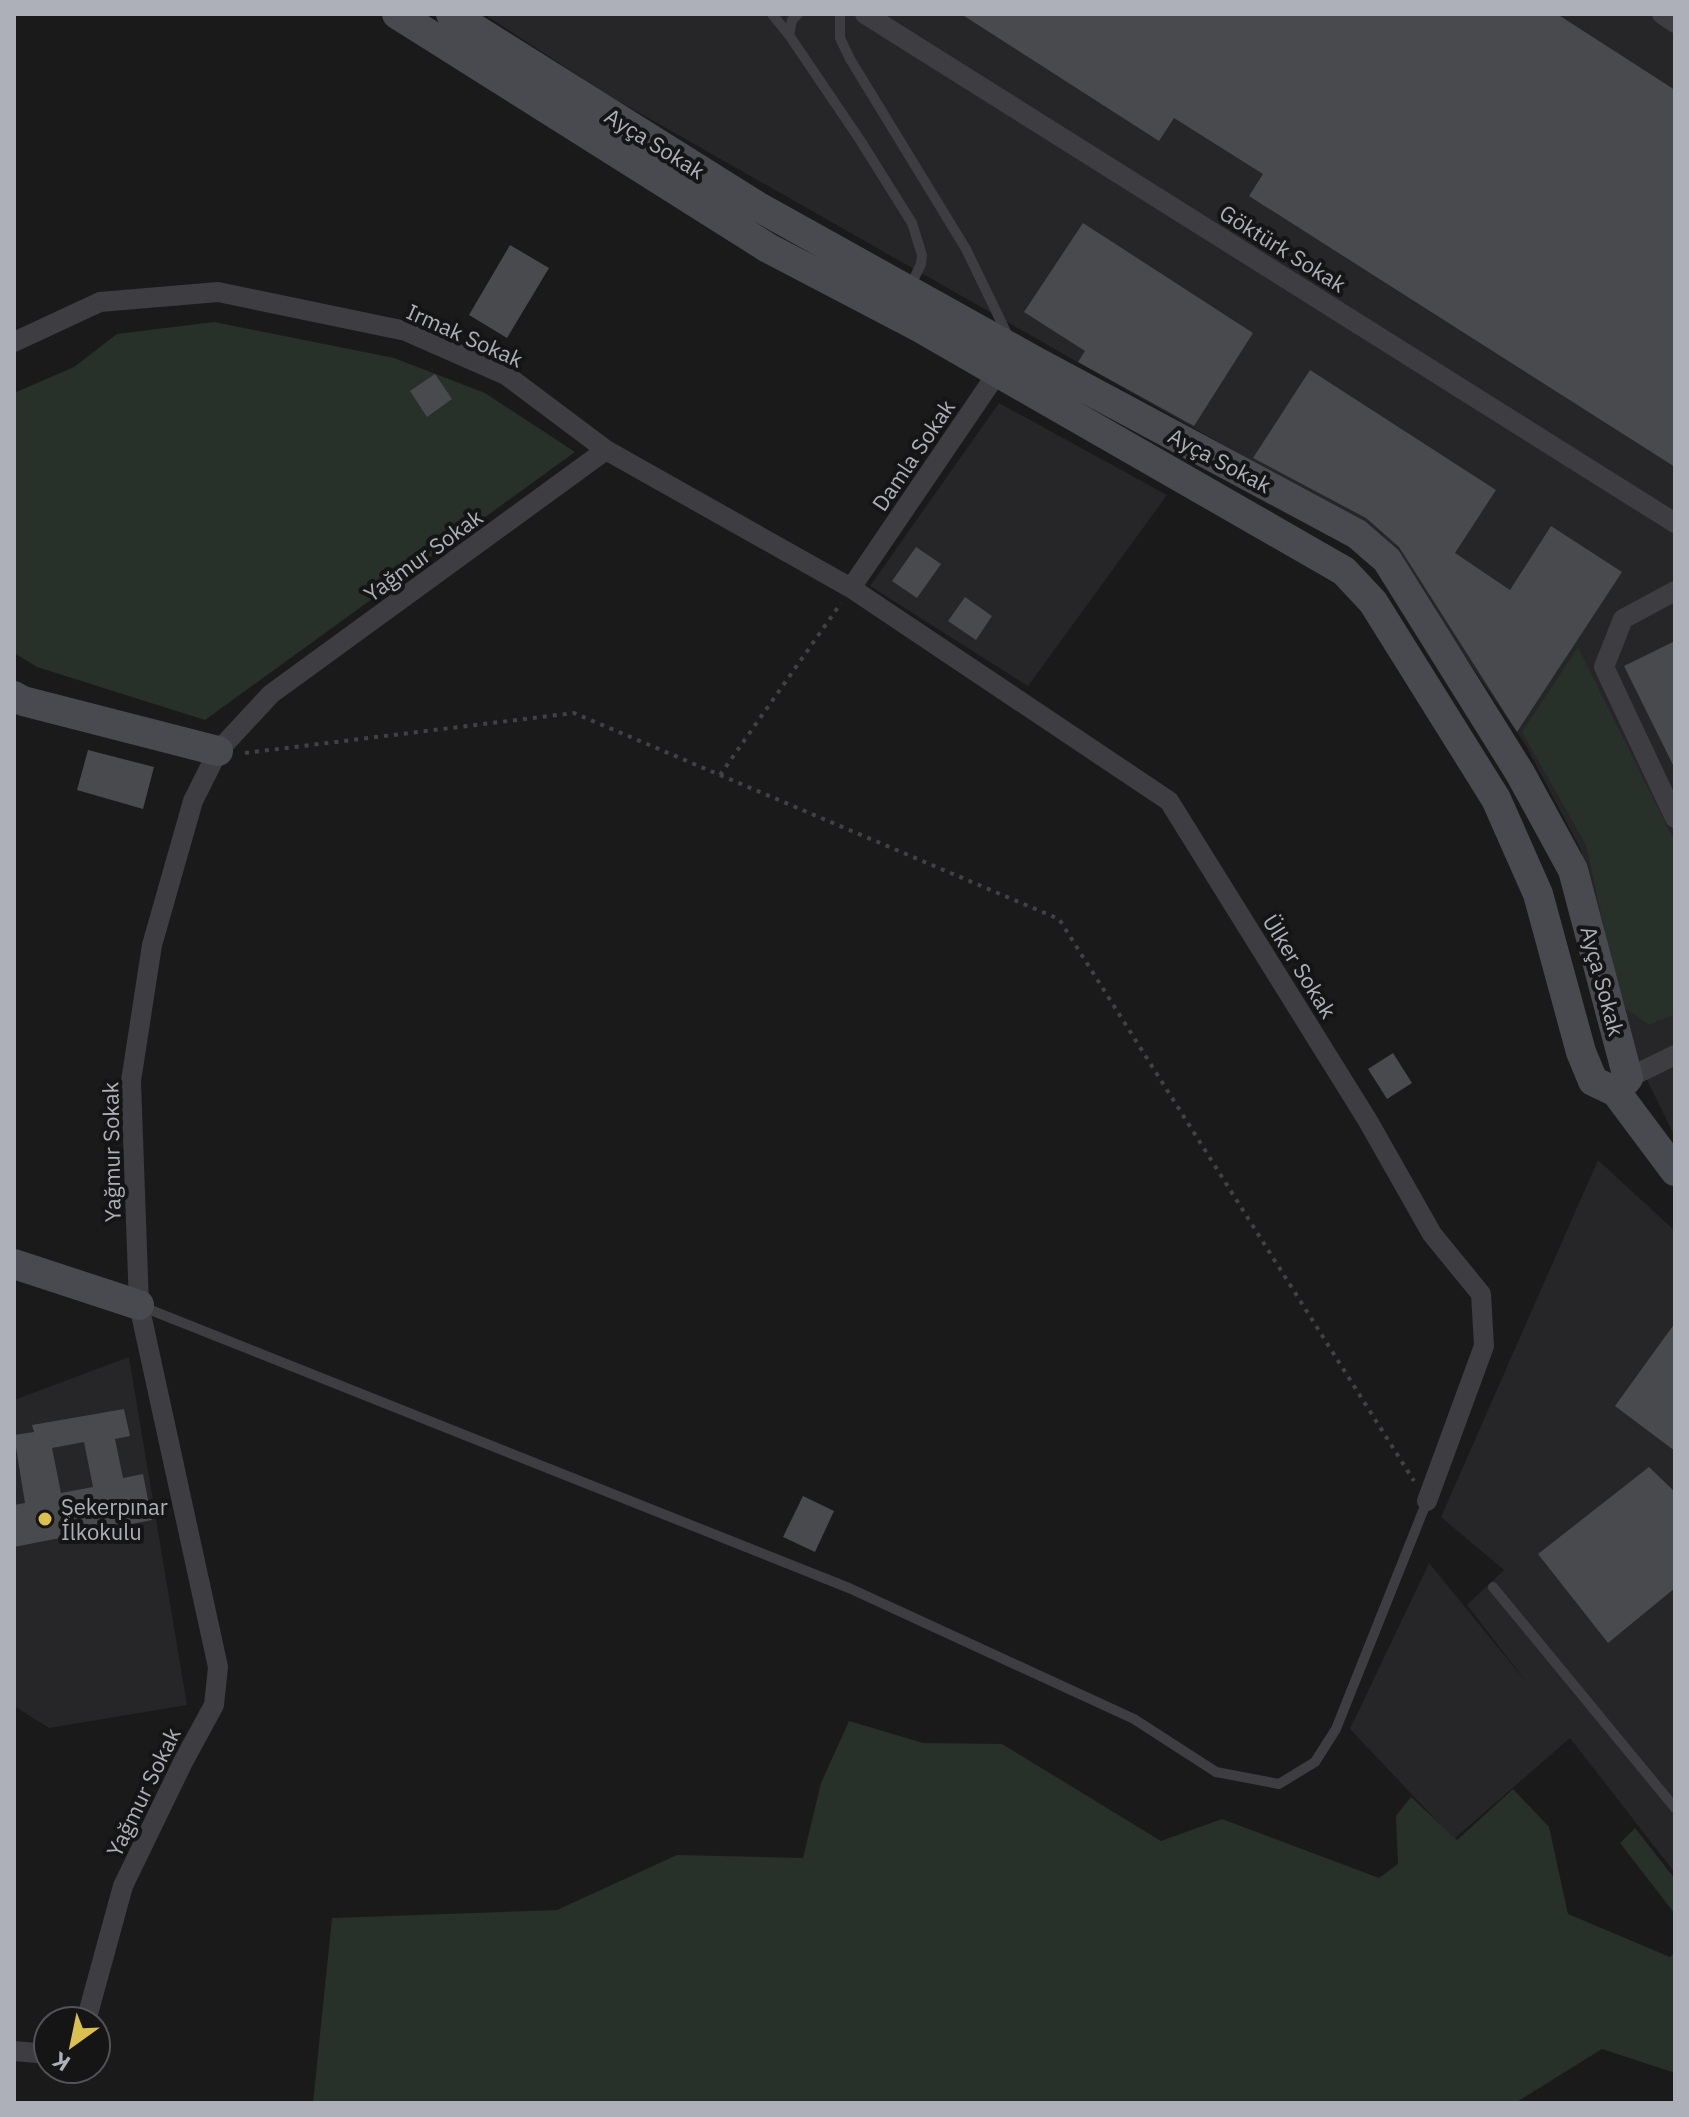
<svg xmlns="http://www.w3.org/2000/svg" width="1689" height="2117" viewBox="0 0 1689 2117" font-family="'IBM Plex Sans',sans-serif">
	<rect width="100%" height="100%" fill="#1a1a1b"/>
	<path fill="#262628" d="M484,14H1675V1137L1620,1025L1581,850L1525,744L1382,535L608,95Z
		M999,403L1167,495L1028,686L870,586Z
		M1598,1160L1675,1231V1873L1570,1738L1454,1839L1350,1729L1429,1563L1531,1688L1467,1605L1504,1570L1441,1517Z
		M129,1357L187,1705L49,1728L14,1706V1400Z"/>
	<path fill="#28302a" d="M214,322L394,358L485,393L575,452L205,720L37,667L14,653V393L74,367L117,334Z
		M1578,647L1675,842V1014L1649,1025L1621,1005L1586,845L1522,732Z
		M849,1721L923,1743L1002,1744L1161,1841L1222,1819L1379,1878L1398,1864L1396,1816L1411,1797L1457,1840L1513,1789L1549,1827L1568,1914L1670,1957L1675,1952V2073L1602,2049L1515,2103H313L332,1918L557,1910L677,1855L803,1858L821,1783Z
		M1635,1828L1675,1879V1914L1620,1843Z"/>
	<path fill="#494a4d" fill-rule="evenodd" d="M961,14H1557L1675,90V467L1249,196L1263,174L1174,118L1159,141Z
		M1083,223L1253,333L1194,426L1078,362L1085,351L1024,312Z
		M510,245L549,268L507,338L469,315Z
		M1310,370L1496,490L1455,553L1510,590L1551,526L1622,572L1517,732L1399,547L1366,518L1253,458Z
		M435,374L452,399L427,417L410,391Z
		M916,547L941,564L917,598L892,581Z
		M965,597L992,616L976,640L948,621Z
		M1675,641V769L1624,666Z
		M88,750L154,767L143,809L77,790Z
		M1393,1053L1412,1083L1387,1099L1368,1069Z
		M1675,1323V1451L1615,1406Z
		M124,1409L130,1436L115,1439L123,1478L143,1474L152,1520L14,1547V1505L25,1503L14,1435L34,1432L32,1425ZM84,1442L93,1487L61,1493L52,1448Z
		M1649,1467L1675,1492V1588L1608,1643L1538,1554Z
		M803,1496L834,1511L815,1552L783,1537Z"/>
	<g fill="none" stroke-linecap="round" stroke-linejoin="round">
		<path stroke="#414247" stroke-width="4" stroke-dasharray="4 6" stroke-linecap="butt" d="M245,753L574,713L1059,919L1414,1481
			M720,775L841,603"/>
		<path stroke="#3d3d42" stroke-width="10" d="M772,14L789,35
			M798,14L792,20L789,35L860,140L912,223L922,255L921,264L909,289
			M840,14V38L850,59L966,249L1008,336
			M143,1307L849,1588L1134,1719L1216,1772L1279,1784L1315,1762L1336,1729L1427,1501
			M1493,1587L1675,1808"/>
		<path stroke="#3d3d42" stroke-width="20" d="M865,14L1675,523
			M1662,14L1675,23
			M14,342L100,302L218,292L406,331L506,375L606,450L851,588L1169,801L1368,1121L1432,1234L1481,1294L1484,1346L1427,1501
			M851,588L1004,363
			M1675,591L1623,619L1604,667L1675,818
			M1628,1078L1675,1055
			M86,2021L123,1886L183,1762L214,1705L218,1667L139,1305L131,1081L152,945L193,801L218,751L271,694L606,450
			M14,2051L48,2054"/>
		<path stroke="#494a50" stroke-width="30" d="M397,14L768,248L919,327L1344,571L1373,602L1496,799L1538,894L1581,1052L1593,1081L1616,1092L1675,1171
			M451,14L757,206L1033,360L1357,534L1387,560L1520,773L1573,870L1628,1078L1616,1092
			M14,696L23,701L218,751
			M14,1264L139,1305"/>
	</g>
	<circle fill="#dcbf51" stroke="#151516" stroke-width="3" cx="45" cy="1519" r="8"/>
	<g text-anchor="middle" dominant-baseline="central" stroke-width="8" stroke-linejoin="round" paint-order="stroke">
		<g font-size="22" fill="#aeb0b9" stroke="#151516">
			<text transform="translate(655 143) rotate(32)">Ayça Sokak</text>
			<text transform="translate(1283 248) rotate(32)">Göktürk Sokak</text>
			<text transform="translate(465 335) rotate(24)">Irmak Sokak</text>
			<text transform="translate(913 455) rotate(-56)">Damla Sokak</text>
			<text transform="translate(1220 460) rotate(28)">Ayça Sokak</text>
			<text transform="translate(423 555) rotate(-36)">Yağmur Sokak</text>
			<text transform="translate(1300 966) rotate(58)">Ülker Sokak</text>
			<text transform="translate(1603 981) rotate(75)">Ayça Sokak</text>
			<text transform="translate(111 1152) rotate(-91)">Yağmur Sokak</text>
			<text transform="translate(143 1792) rotate(-64)">Yağmur Sokak</text>
		</g>
		<g font-size="22" fill="#aeb0b9" stroke="#151516" text-anchor="start">
			<text x="61" y="1506">Şekerpınar<tspan x="61" dy="25">İlkokulu</tspan></text>
		</g>
	</g>
	<rect width="1689" height="2117" fill="none" stroke="#aeb0b9" stroke-width="32"/>
	<g transform="translate(72 2045) rotate(213)"><circle r="38" fill="#151516" stroke="#525357" stroke-width="2"/>
	<path d="M0-6L14 30L0 20L-14 30Z" fill="#dcbf51"/>
	<text y="-12" font-size="22" font-weight="bold" text-anchor="middle" fill="#aeb0b9">K</text>
	</g>
</svg>
